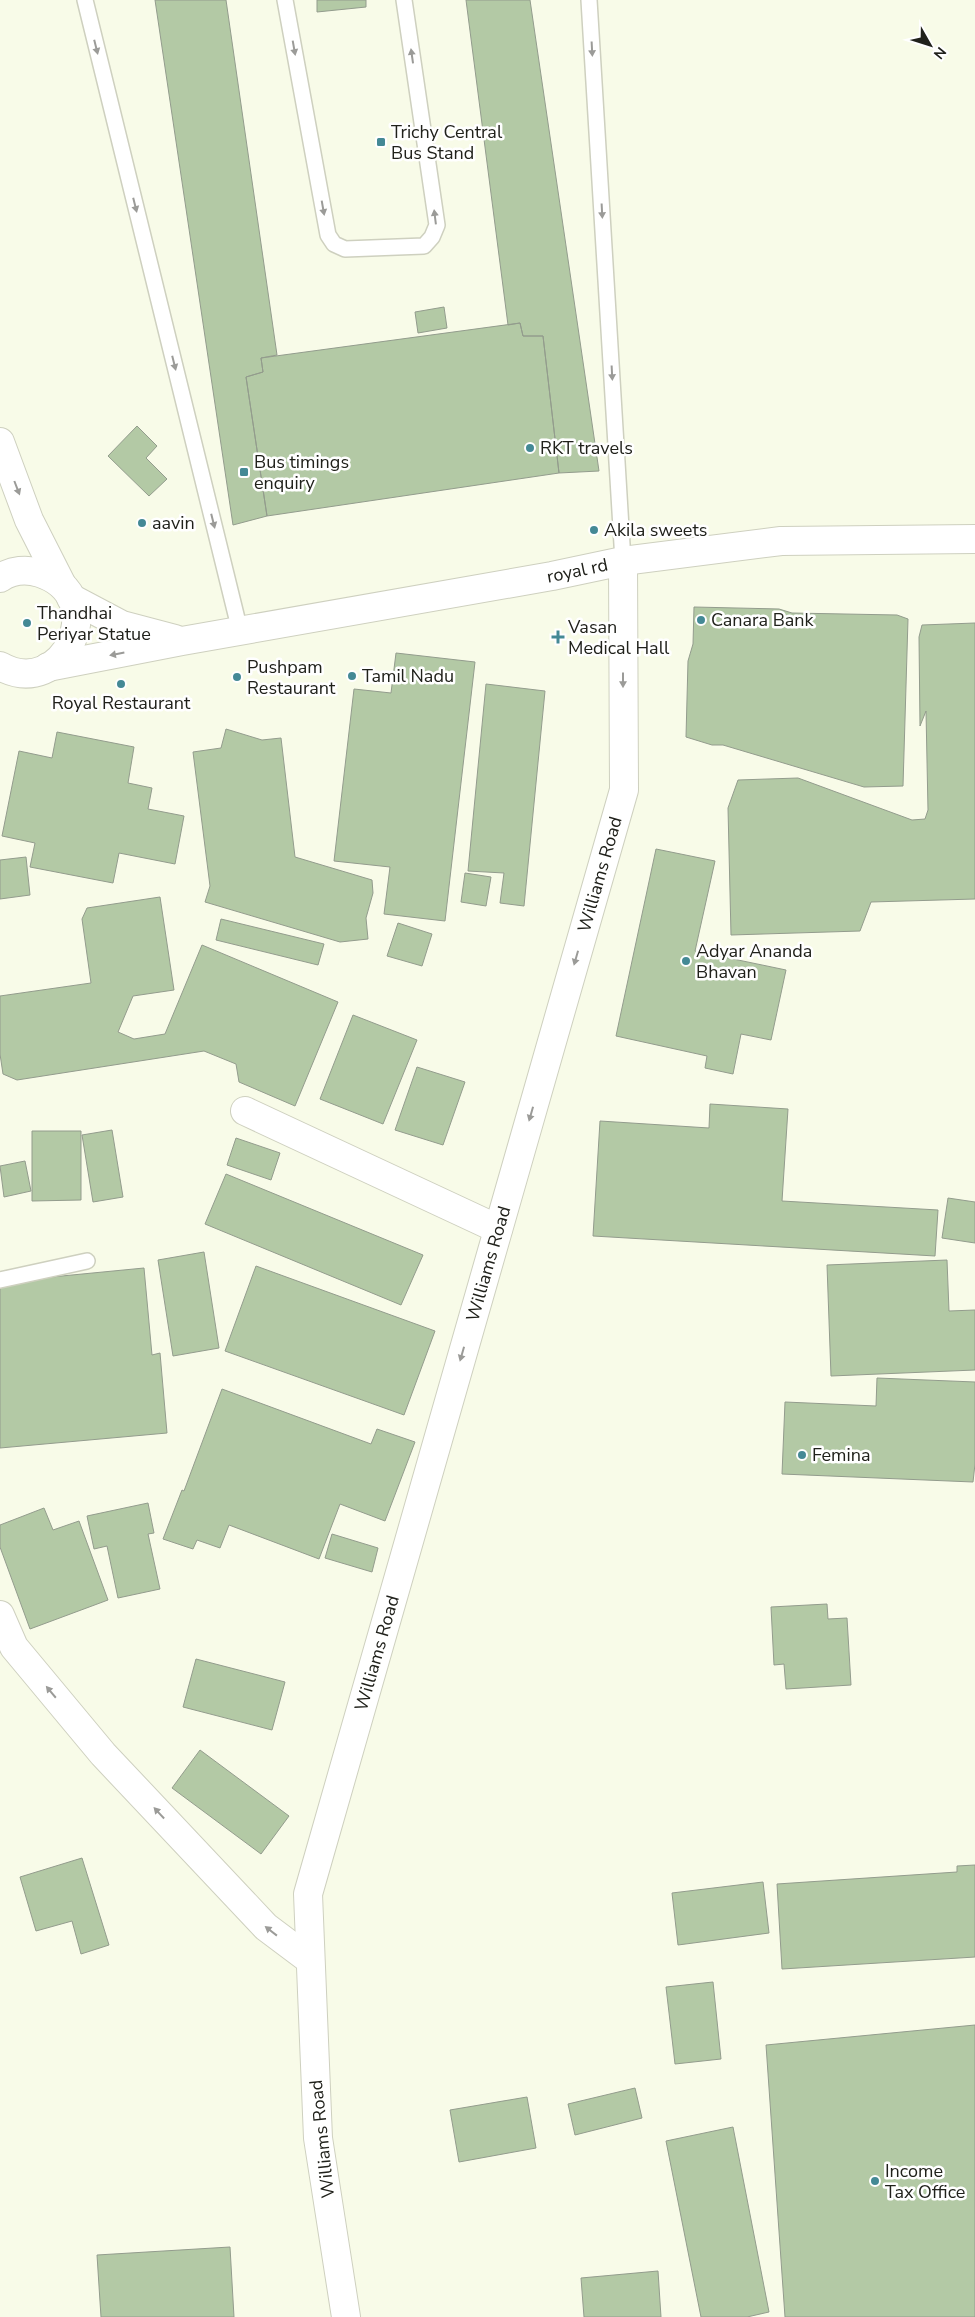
<svg xmlns="http://www.w3.org/2000/svg" width="975" height="2317" viewBox="0 0 975 2317" font-family="'Nunito Sans',sans-serif">
	<rect width="100%" height="100%" fill="#f8fbe8"/>
	<path fill="#b3c9a5" stroke="#939c8d" d="M155,0H226L277,355L261,358L263,372L246,377L267,516L233,525Z
		M317,0H366V7L317,12Z
		M466,0H530L599,471L559,473L543,336H523L520,323L508,325Z
		M444,307L447,328L418,333L415,312Z
		M520,323L523,336H543L559,473L267,516L246,377L263,372L261,358Z
		M137,426L157,446L146,458L167,479L149,496L108,456Z
		M694,607L779,609L792,613L897,615L908,619L903,786L864,787L723,745H712L686,737L688,661L693,644Z
		M975,623V899L871,902L860,931L731,935L728,808L738,780L798,778L912,820L925,819L928,810L926,711L920,726L919,637L922,625Z
		M396,653L475,662L445,921L384,914L390,867L334,861L354,689L391,693Z
		M486,684L545,691L524,906L500,903L504,873L468,871Z
		M226,729L262,740L281,738L295,857L372,880L373,893L366,918L368,939L340,942L205,902L210,886L193,752L221,748Z
		M57,732L134,747L128,783L152,788L148,809L184,816L175,864L119,853L113,883L30,867L35,843L2,836L19,751L52,758Z
		M656,849L715,861L695,951L786,970L771,1040L741,1034L733,1074L705,1068L707,1056L616,1036Z
		M26,857L30,895L0,899V860Z
		M465,873L491,877L486,906L461,902Z
		M160,897L174,990L133,996L118,1032L134,1039L165,1034L202,945L338,1002L295,1106L239,1082L236,1064L204,1051L17,1080L3,1074L0,1054V996L91,983L82,919L87,908Z
		M221,919L324,944L318,965L216,940Z
		M398,923L432,934L422,966L387,956Z
		M353,1015L417,1040L383,1124L320,1099Z
		M417,1067L465,1082L443,1145L395,1130Z
		M710,1104L788,1109L782,1201L938,1210L935,1256L593,1236L600,1121L709,1128Z
		M112,1130L123,1197L93,1202L82,1135Z
		M32,1131H81V1200L32,1201Z
		M236,1138L280,1153L271,1180L227,1165Z
		M25,1161L31,1191L4,1197L0,1166Z
		M226,1174L423,1255L401,1305L205,1224Z
		M948,1198L975,1202V1243L942,1238Z
		M204,1252L219,1348L173,1356L158,1260Z
		M947,1260L949,1311L975,1310V1370L831,1376L827,1265Z
		M256,1266L435,1331L404,1415L225,1351Z
		M144,1268L152,1355L160,1353L167,1433L0,1448V1282Z
		M877,1378L975,1382V1464L973,1482L782,1474L785,1402L876,1406Z
		M222,1389L371,1444L377,1429L415,1442L385,1521L340,1504L319,1559L229,1525L220,1548L197,1540L193,1549L163,1539L182,1490L184,1491Z
		M148,1503L154,1533L148,1534L160,1589L118,1598L107,1546L94,1549L87,1516Z
		M44,1508L53,1530L79,1521L108,1600L30,1629L0,1547V1525Z
		M332,1534L378,1548L372,1572L325,1558Z
		M827,1604L828,1619L847,1618L851,1685L786,1689L784,1664L774,1665L771,1607Z
		M196,1659L285,1682L272,1730L183,1707Z
		M200,1750L289,1816L261,1854L172,1788Z
		M82,1858L109,1945L81,1954L72,1921L36,1931L20,1877Z
		M975,1865V1957L782,1969L777,1884L957,1872V1866Z
		M763,1882L769,1933L678,1945L672,1893Z
		M713,1982L721,2059L675,2064L666,1987Z
		M975,2025V2317H785L766,2045Z
		M635,2088L642,2118L575,2135L568,2104Z
		M527,2097L536,2148L459,2162L450,2110Z
		M733,2127L769,2312L747,2317H701L666,2141Z
		M230,2247L234,2317H101L97,2255Z
		M658,2271L661,2317H584L581,2278Z"/>
	<g fill="none" stroke-linecap="round" stroke-linejoin="round">
		<defs>
			<path id="service" d="M85,0L240,631
				M285,0L328,235L334,244L345,249L424,246L432,237L437,225L404,0
				M589,0L623,561
				M0,1280L87,1261"/>
			<path id="minor" d="M245,1111L498,1229"/>
			<g id="tertiary">
				<path d="M0,1615L14,1647L103,1754L266,1927L310,1960"/>
				<path id="s1" d="M346,2317L318,2138L308,1894L624,790L623,561"/>
			</g>
			<g id="secondary">
				<path d="M0,442L29,520L62,585"/>
				<path d="M0,578C12,570 27,569 40,573C113,597 63,702 0,666"/>
				<path d="M71,598L122,625L175,639"/>
				<path id="s2" d="M48,667L182,641L552,576L623,561L781,541L975,539"/>
			</g>
		</defs>
		<use href="#service" stroke="#ced0bf" stroke-width="18"/>
		<use href="#minor" stroke="#ced0bf" stroke-width="30"/>
		<use href="#tertiary" stroke="#ced0bf" stroke-width="30"/>
		<use href="#secondary" stroke="#ced0bf" stroke-width="30"/>
		<use href="#service" stroke="#fff" stroke-width="15"/>
		<use href="#minor" stroke="#fff" stroke-width="28"/>
		<use href="#tertiary" stroke="#fff" stroke-width="28"/>
		<use href="#secondary" stroke="#fff" stroke-width="28"/>
	</g>
	<defs><path id="oneway-solid" d="M-6-.8H1V-3.2L6.5 0L1 3.2V.8H-6Z" transform="scale(1.25)"/></defs>
	<g fill="#9b9b98">
		<use href="#oneway-solid" transform="translate(96 47) rotate(76)"/>
		<use href="#oneway-solid" transform="translate(294 48) rotate(80)"/>
		<use href="#oneway-solid" transform="translate(592 49) rotate(87)"/>
		<use href="#oneway-solid" transform="translate(412 56) rotate(-98)"/>
		<use href="#oneway-solid" transform="translate(135 205) rotate(76)"/>
		<use href="#oneway-solid" transform="translate(323 208) rotate(80)"/>
		<use href="#oneway-solid" transform="translate(602 211) rotate(87)"/>
		<use href="#oneway-solid" transform="translate(435 217) rotate(-97)"/>
		<use href="#oneway-solid" transform="translate(174 363) rotate(76)"/>
		<use href="#oneway-solid" transform="translate(612 373) rotate(87)"/>
		<use href="#oneway-solid" transform="translate(17 488) rotate(69)"/>
		<use href="#oneway-solid" transform="translate(213 521) rotate(76)"/>
		<use href="#oneway-solid" transform="translate(117 654) rotate(169)"/>
		<use href="#oneway-solid" transform="translate(623 680) rotate(90)"/>
		<use href="#oneway-solid" transform="translate(576 958) rotate(106)"/>
		<use href="#oneway-solid" transform="translate(531 1114) rotate(106)"/>
		<use href="#oneway-solid" transform="translate(462 1354) rotate(106)"/>
		<use href="#oneway-solid" transform="translate(51 1692) rotate(-130)"/>
		<use href="#oneway-solid" transform="translate(159 1813) rotate(-133)"/>
		<use href="#oneway-solid" transform="translate(271 1931) rotate(-142)"/>
	</g>
	<g fill="#448995" stroke="#fff" stroke-width="2">
		<rect x="376" y="137" width="10" height="10" rx="2.5"/>
		<circle cx="530" cy="448" r="5"/>
		<rect x="239" y="467" width="10" height="10" rx="2.5"/>
		<circle cx="142" cy="523" r="5"/>
		<circle cx="594" cy="530" r="5"/>
		<circle cx="701" cy="620" r="5"/>
		<circle cx="27" cy="623" r="5"/>
		<path d="M555.5 629.5h5v5h5v5h-5v5h-5v-5h-5v-5h5z"/>
		<circle cx="352" cy="676" r="5"/>
		<circle cx="237" cy="677" r="5"/>
		<circle cx="121" cy="684" r="5"/>
		<circle cx="686" cy="961" r="5"/>
		<circle cx="802" cy="1455" r="5"/>
		<circle cx="875" cy="2181" r="5"/>
	</g>
	<g text-anchor="middle" dominant-baseline="central" stroke-width="5" stroke-linejoin="round" paint-order="stroke">
		<g font-size="18" fill="#20211b" stroke="#fff" text-anchor="start">
			<text x="391" y="132">Trichy Central<tspan x="391" dy="21">Bus Stand</tspan></text>
			<text x="540" y="448">RKT travels</text>
			<text x="254" y="462">Bus timings<tspan x="254" dy="21">enquiry</tspan></text>
			<text x="152" y="523">aavin</text>
			<text x="604" y="530">Akila sweets</text>
			<text x="37" y="613">Thandhai<tspan x="37" dy="21">Periyar Statue</tspan></text>
			<text x="711" y="620">Canara Bank</text>
			<text x="568" y="627">Vasan<tspan x="568" dy="21">Medical Hall</tspan></text>
			<text x="247" y="667">Pushpam<tspan x="247" dy="21">Restaurant</tspan></text>
			<text x="362" y="676">Tamil Nadu</text>
			<text x="121" y="703" text-anchor="middle">Royal Restaurant</text>
			<text x="696" y="951">Adyar Ananda<tspan x="696" dy="21">Bhavan</tspan></text>
			<text x="812" y="1455">Femina</text>
			<text x="885" y="2171">Income<tspan x="885" dy="21">Tax Office</tspan></text>
		</g>
		<g font-size="18" fill="#20211b" stroke="#fff">
			<text stroke="none"><textPath href="#s2" startOffset="538">royal rd</textPath></text>
			<text stroke="none"><textPath href="#s1" startOffset="1486">Williams Road</textPath></text>
			<text stroke="none"><textPath href="#s1" startOffset="1081">Williams Road</textPath></text>
			<text stroke="none"><textPath href="#s1" startOffset="676">Williams Road</textPath></text>
			<text transform="translate(322 2139) rotate(-96)">Williams Road</text>
		</g>
	</g>
	<g transform="translate(930 45) rotate(129)" stroke="#ffffff" stroke-width="4" paint-order="stroke">
	<path d="M0-4L9 19L0 12L-9 19Z" fill="#20211b"/>
	<text y="-8" font-size="14" font-weight="bold" text-anchor="middle" fill="#20211b">N</text>
	</g>
</svg>
